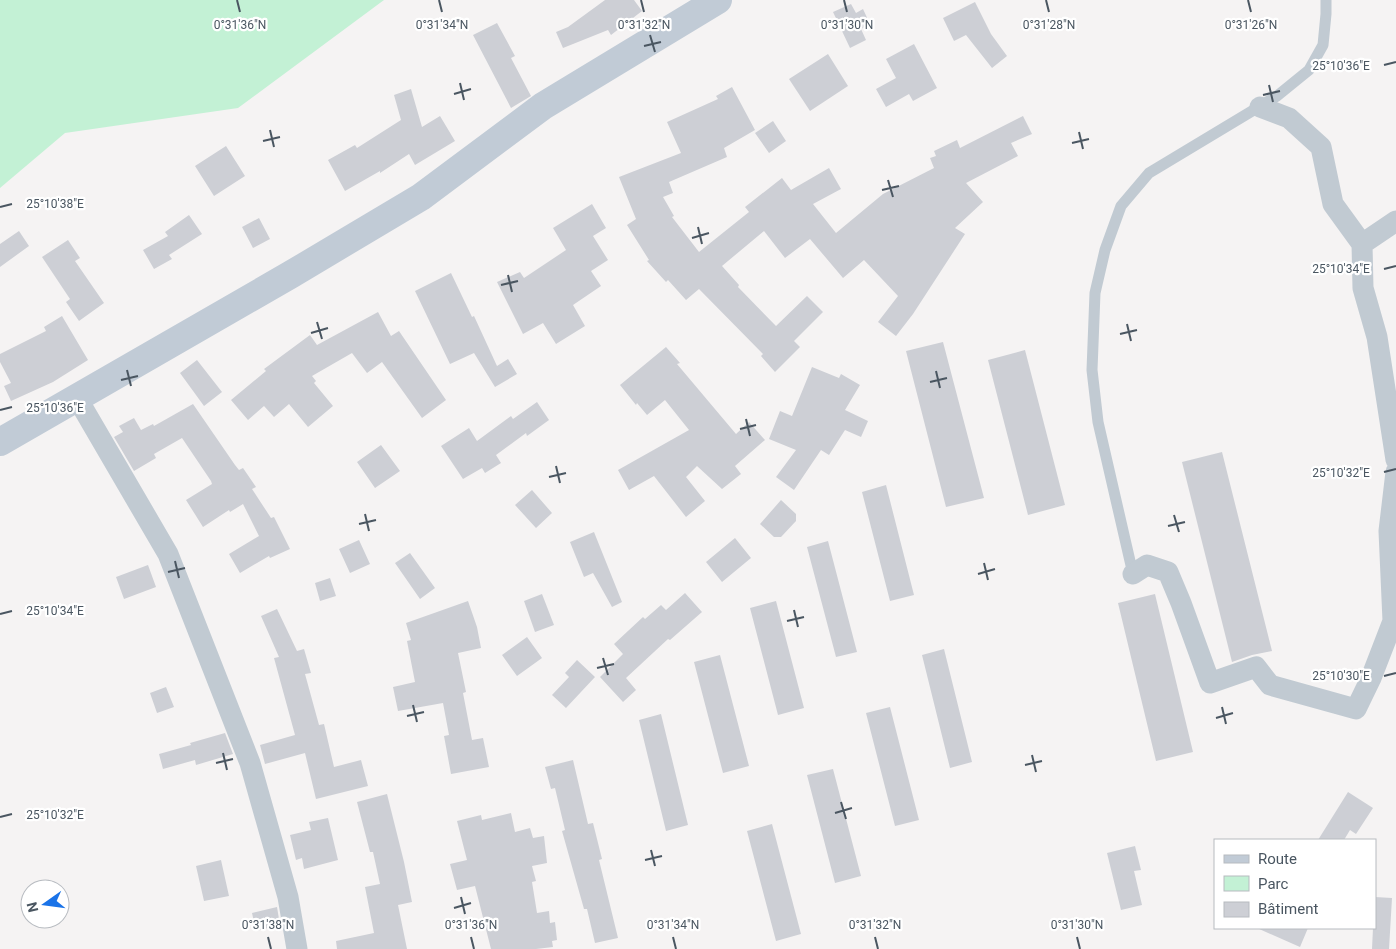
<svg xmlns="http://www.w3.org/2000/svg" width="1396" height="949" viewBox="0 0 1396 949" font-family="Roboto,sans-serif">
	<rect width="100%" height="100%" fill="#f5f3f3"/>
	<path fill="#c3f1d5" d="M0,0H384L238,108L65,133L0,188Z"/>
	<path fill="#cdcfd5" d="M605,0H634L642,11L611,35L608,30L563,48L556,32L568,27Z
		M975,2L991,34L1007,56L992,68L966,35L954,41L943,18Z
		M851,4L856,13L863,9L870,24L861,29L866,40L850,48L833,12Z
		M497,23L515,56L511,58L531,96L511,108L473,35Z
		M914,44L937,88L913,101L909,94L886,107L876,89L896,78L886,59Z
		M828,54L848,86L810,111L789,79Z
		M732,87L755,130L724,148L727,157L669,182L673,193L663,197L674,216L672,217L699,252L749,212L745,207L782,178L791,190L829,168L841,189L813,204L836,233L883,194L934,168L930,158L936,156L934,151L957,140L960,148L1023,116L1032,134L1011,143L1018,156L966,183L983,202L955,228L965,234L913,314L896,336L878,322L898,296L864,260L843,278L810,239L785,258L764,231L722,266L739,285L738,287L776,326L807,296L823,312L794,341L800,347L775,372L761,356L763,354L699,289L686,300L668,280L666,282L647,261L649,260L627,225L636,219L619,177L681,153L667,122L718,99L716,96Z
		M411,89L422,127L440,116L455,141L415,165L409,154L380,173V171L345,191L328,160L355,145L357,148L401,120L394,95Z
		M773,121L786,141L769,153L755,133Z
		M226,146L245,176L214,196L195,166Z
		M592,204L606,228L593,236L608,260L591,271L601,286L573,305L585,326L556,344L543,323L523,334L497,282L520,272L524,278L566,250L553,228Z
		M189,215L202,234L169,255L172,259L154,269L143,250L168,236L165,232Z
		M259,218L270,239L253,248L242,227Z
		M19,231L29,246L0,267V244Z
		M68,240L80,258L75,261L104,303L79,321L66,302L70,299L42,257Z
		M451,273L472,317L474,316L497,366L508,359L517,374L495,387L474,353L450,364L415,291Z
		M378,312L391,336L399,331L446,400L422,418L382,362L367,373L352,353L312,376L316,381L314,383L333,406L308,427L289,404L274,417L264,406L248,420L231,400L266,371L264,369L310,335L317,345Z
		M62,316L88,360L53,382L11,401L4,386L11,383L0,362V354L46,331L44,327Z
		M943,342L984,498L946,507L906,351Z
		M666,347L680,363L677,364L736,434L749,422L765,440L735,466L741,474L722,489L697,466L686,477L705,501L686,517L654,476L629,490L618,470L689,430L665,400L647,415L637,403L636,405L620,385Z
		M1025,350L1065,505L1028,515L988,360Z
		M197,360L222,392L204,406L180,373Z
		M812,367L839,378L841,374L860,385L845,410L868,421L861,437L845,430L829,455L821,450L794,490L776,477L796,450L769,439L780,411L792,416Z
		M537,402L549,420L527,436L526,433L496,455L501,463L485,473L482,468L463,479L441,446L469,428L477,441L511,416L513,419Z
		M193,404L235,465L239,470L243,468L256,487L252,489L271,518L274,517L290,549L270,558L269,556L240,573L229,554L259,536L243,504L230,512L229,510L203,527L186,500L212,484L211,481L182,438L154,454L156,458L134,471L114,437L123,432L119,426L134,418L141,430L153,424L154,426Z
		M381,445L400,471L375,488L357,462Z
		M1222,452L1272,651L1252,655L1232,662L1182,462Z
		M886,485L914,595L890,601L862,492Z
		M532,490L552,513L536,528L515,505Z
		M781,500L796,514V521L781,537H774L760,524Z
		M594,532L622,602L612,607L593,573L584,577L570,542Z
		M735,538L751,558L722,582L706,562Z
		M359,540L370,564L350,573L339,549Z
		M828,541L857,652L836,657L807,547Z
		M410,553L435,588L420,599L395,563Z
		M148,565L156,587L124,599L116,577Z
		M330,578L336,596L320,601L315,583Z
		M685,593L702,612L670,640L668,639L626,678L636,690L623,702L600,677L623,654L614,644L643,617L645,619L661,605L666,610Z
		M542,594L554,625L535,632L524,601Z
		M1155,594L1193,752L1156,761L1118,603Z
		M468,601L477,627L481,648L458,653L466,692L463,693L472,740L483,738L489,767L451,774L444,736L449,735L443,703L398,711L393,687L415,682L407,641L411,640L406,623Z
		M776,601L804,708L778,715L750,608Z
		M277,609L297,651L304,649L311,673L305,674L319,725L324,724L334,767L361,760L368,786L316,799L305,753L265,764L260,745L295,735L274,658L279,657L261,616Z
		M527,637L542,658L517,676L502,655Z
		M944,649L972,762L950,768L922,655Z
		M720,655L749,766L723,773L694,662Z
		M577,660L595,677L566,708L552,695L569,677L565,673Z
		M166,687L174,707L157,713L150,693Z
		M890,707L919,820L895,826L866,713Z
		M661,714L688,825L666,831L639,720Z
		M225,733L233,754L196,765L195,760L163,769L159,754L191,745L190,743Z
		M573,760L588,824L593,823L602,859L599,860L618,938L595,943L587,909H584L562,831L565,830L555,788L551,789L545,767Z
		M833,769L861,876L835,883L807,775Z
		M1348,792L1373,808L1356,834L1350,830L1344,840H1318Z
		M387,794L404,862L412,902L398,905L407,949H337L336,941L374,933L365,887L380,884L373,852H370L357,802Z
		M511,813L515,832L530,828L533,838L544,836L547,863L532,866L536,881L532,882L537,913L549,911L550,923L555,922L557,940L552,941L553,947L536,949H491L475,886L457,890L450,864L467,860L457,821L481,815L482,820Z
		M328,818L338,860L304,869L302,858L296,860L290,835L311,830L309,822Z
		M772,824L801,934L776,941L747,831Z
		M1135,846L1141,870L1134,871L1142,905L1121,910L1107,853Z
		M221,860L229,896L204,901L196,866Z
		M1375,897L1392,898L1389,949H1372L1373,928H1375Z
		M277,907L280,925L256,931L252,913Z
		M1257,928H1308L1300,947Z"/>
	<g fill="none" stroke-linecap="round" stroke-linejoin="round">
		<path stroke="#c1cad2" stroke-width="11" d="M1133,574L1098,422L1092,370L1095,293L1105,250L1121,206L1149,173L1277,96L1309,70L1323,45L1326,14V0"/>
		<path stroke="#c1cad2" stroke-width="21" d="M1260,107L1289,118L1321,147L1333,204L1362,244L1396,221
			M1362,244L1363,288L1377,337L1396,460
			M77,398L168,554L250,763L288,897L297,949
			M1133,574L1147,565L1168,572L1181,603L1210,683L1256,667L1270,685L1356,709L1371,678L1393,621L1389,531L1396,472"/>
		<path stroke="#c1cbd6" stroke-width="28" d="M0,442L290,275L421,197L543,106L718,0"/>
	</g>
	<path fill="none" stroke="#4a5661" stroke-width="2" d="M237,0L240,12M439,0L442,12M641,0L644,12M844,0L847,12M1046,0L1049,12M1248,0L1251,12M650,35L655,52M644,46L661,42M1384,65L1396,62M460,83L464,100M1269,85L1273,102M454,94L471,89M1263,95L1280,91M270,130L274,147M1079,132L1083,149M263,141L280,137M1072,143L1089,139M888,180L893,197M882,190L899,186M0,207L12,204M698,227L702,244M692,238L709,233M1384,269L1396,266M508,275L512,292M501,285L518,281M317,322L322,339M1127,324L1131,341M311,333L328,328M1120,334L1137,330M127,370L131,386M936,371L940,388M121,380L138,376M930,382L947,378M0,410L12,407M746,419L750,436M740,429L756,425M556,466L560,483M1384,472L1396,469M549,477L566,473M365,514L369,531M1174,515L1179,532M359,524L376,520M1168,526L1185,522M175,561L179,578M984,563L988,580M168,572L185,568M978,574L995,569M794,610L798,627M0,614L12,611M787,621L804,617M603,658L608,675M597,668L614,664M1384,676L1396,673M413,705L417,722M1222,707L1226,724M407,716L424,712M1216,718L1233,713M223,753L227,770M1032,755L1036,772M216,763L233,759M1025,765L1042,761M841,802L846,819M835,813L852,808M0,817L12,814M651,850L655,866M645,860L662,856M461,897L465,914M454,908L471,903M268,937L271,949M471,937L474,949M673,937L676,949M875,937L878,949M1077,937L1080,949"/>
	<g font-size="12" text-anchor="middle" fill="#4a5661" stroke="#fff" stroke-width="4.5" stroke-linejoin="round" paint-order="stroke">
		<text x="1251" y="29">0°31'26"N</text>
		<text x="240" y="29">0°31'36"N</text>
		<text x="442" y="29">0°31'34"N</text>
		<text x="644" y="29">0°31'32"N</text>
		<text x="847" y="29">0°31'30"N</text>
		<text x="1049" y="29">0°31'28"N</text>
		<text x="1341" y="70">25°10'36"E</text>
		<text x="55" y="208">25°10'38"E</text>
		<text x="1341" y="273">25°10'34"E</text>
		<text x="55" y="412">25°10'36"E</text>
		<text x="1341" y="477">25°10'32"E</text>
		<text x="55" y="615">25°10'34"E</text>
		<text x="1341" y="680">25°10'30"E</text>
		<text x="55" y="819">25°10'32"E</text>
		<text x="268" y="929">0°31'38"N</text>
		<text x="471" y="929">0°31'36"N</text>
		<text x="673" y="929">0°31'34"N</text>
		<text x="875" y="929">0°31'32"N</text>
		<text x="1077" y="929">0°31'30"N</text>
	</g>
	<rect x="1214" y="839" width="162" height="90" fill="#ffffff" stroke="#b7bbc0"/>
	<rect x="1224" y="855" width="25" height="8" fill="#c1cbd6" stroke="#b7bbc0"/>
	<text x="1258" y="864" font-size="15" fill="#4a5661">Route</text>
	<rect x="1224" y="876" width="25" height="15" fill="#c3f1d5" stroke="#b7bbc0"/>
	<text x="1258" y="889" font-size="15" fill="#4a5661">Parc</text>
	<rect x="1224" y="902" width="25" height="15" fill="#cdcfd5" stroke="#b7bbc0"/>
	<text x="1258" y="914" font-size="15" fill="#4a5661">Bâtiment</text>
	<g transform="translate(45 904) rotate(256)"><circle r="24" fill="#ffffff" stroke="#b7bbc0"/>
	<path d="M0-4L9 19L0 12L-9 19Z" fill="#1a73e8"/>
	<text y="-8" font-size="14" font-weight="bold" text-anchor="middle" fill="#4a5661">N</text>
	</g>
</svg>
